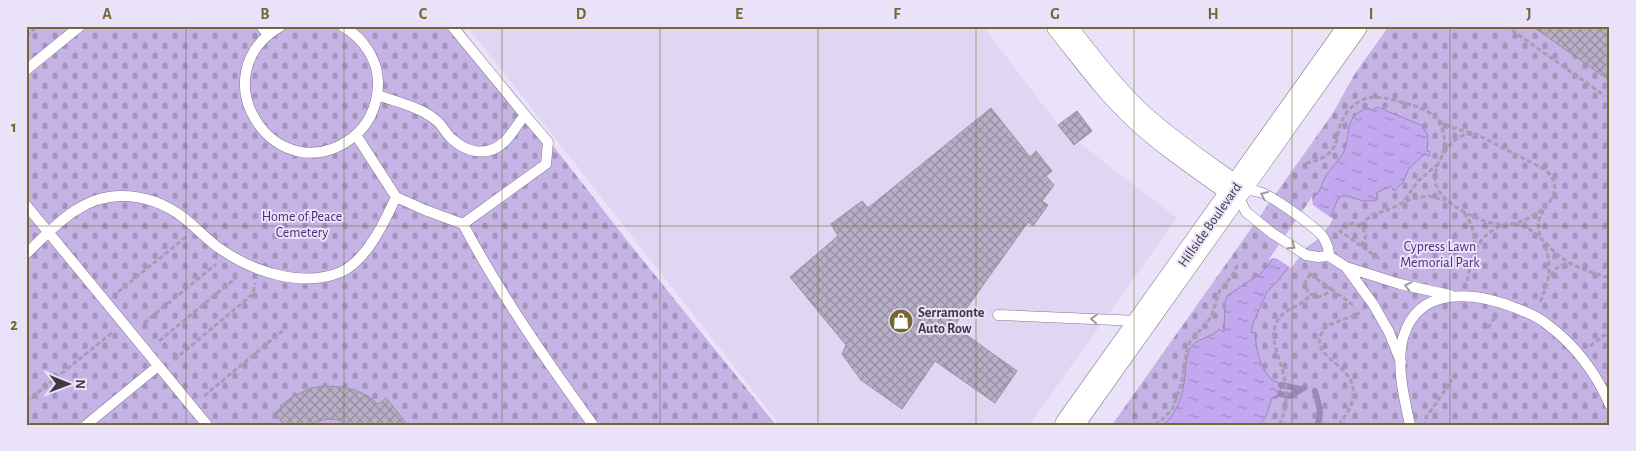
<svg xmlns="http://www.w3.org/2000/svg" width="1636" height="451" viewBox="0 0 1636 451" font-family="'Alegreya Sans',sans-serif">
	<defs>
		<pattern id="cemetery-stones" width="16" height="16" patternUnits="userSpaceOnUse" patternTransform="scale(1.25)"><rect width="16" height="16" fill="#c6b3e6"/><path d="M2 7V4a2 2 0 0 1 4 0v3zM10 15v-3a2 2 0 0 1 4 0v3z" fill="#a293bc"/></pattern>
		<pattern id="water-ripples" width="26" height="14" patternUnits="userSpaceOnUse" patternTransform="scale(1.25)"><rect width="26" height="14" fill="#c3a8ef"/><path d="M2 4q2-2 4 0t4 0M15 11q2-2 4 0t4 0" fill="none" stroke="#a08ac3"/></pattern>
		<pattern id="building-cross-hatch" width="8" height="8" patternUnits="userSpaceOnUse" patternTransform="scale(1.25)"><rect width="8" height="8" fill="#b7afc6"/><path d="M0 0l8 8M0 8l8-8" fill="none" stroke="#968fa2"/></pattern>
	</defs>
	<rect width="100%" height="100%" fill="#eae2f9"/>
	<path fill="#e0d5f3" d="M467,26H983L1061,129L1177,218L1029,425H780Z"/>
	<path fill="url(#cemetery-stones)" d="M26,26H460L625,238L776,425H26Z
		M1389,26H1610V425H1112L1333,113L1354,75Z"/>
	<path fill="url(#water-ripples)" stroke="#9b87bb" d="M1377,107L1421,125L1428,135L1427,151L1430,152L1429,156L1425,154L1409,168L1403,182L1394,191L1391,186L1376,193L1378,199L1373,201H1363L1348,196H1342L1338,199L1327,225L1292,262L1279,280L1267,292L1253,323L1251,333L1255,332C1256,348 1259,367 1271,379C1274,382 1278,381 1281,385L1280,394L1272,398L1266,416L1260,425H1163C1178,413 1183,394 1185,376C1186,367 1186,357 1190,349C1196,337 1211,339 1219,329L1224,332L1225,303L1227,296L1260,274L1268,266L1315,196C1321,191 1321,185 1324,179C1330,168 1340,161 1345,149C1351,130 1344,115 1369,108L1371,111Z"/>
	<path fill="#eae2f9" d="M1312,197L1313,205L1333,219L1329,226L1317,240L1308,246L1291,268L1276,258L1269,259Z"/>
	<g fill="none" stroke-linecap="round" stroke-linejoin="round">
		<path stroke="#9b87bb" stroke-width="6" d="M1281,385L1300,389
			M1315,391C1318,403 1323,413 1317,425
			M1280,394L1290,396L1304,388"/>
	</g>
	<path fill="url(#building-cross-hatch)" stroke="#9991a7" d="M1532,26H1610V81Z
		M991,108L1030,157L1036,151L1052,171L1046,176L1054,185L1042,201L1048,205L1033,226L1028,222L954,326L1017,371L995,403L935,361L902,409L861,380L842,354L846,345L790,277L838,236L831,224L862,201L868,208Z
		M1077,111L1092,131L1074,145L1058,125Z
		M324,386L342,387L355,390L368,396L378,404L386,398L408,425H349L338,420L327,419L316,422L312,425H284L275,413L281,408L280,406L292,397L311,388Z"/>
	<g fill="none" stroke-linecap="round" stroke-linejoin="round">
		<defs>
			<path id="lane" d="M261,26L268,35
				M281,26C197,75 276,194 352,138C369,125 377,106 378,85C379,61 363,37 342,26
				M452,26L525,115
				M26,70L80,26
				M377,95C397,102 421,107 437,121C443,126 446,134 452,139C467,153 488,157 504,142C512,135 518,123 525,115L548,142L546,164L463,224
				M356,135L396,197
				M26,205L207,425
				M26,254C53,228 80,196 121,196C144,196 166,204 184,218C197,228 208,241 222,250C254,272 303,288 341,272C367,260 385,221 396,197L425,210L463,224C500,294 546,360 593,425
				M1329,256C1329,249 1327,243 1323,237C1316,227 1271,195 1259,192C1251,189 1243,190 1235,190L1246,212L1272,233L1306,255L1318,257L1329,256L1346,267L1373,304L1389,332L1401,362
				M1346,267L1400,284L1450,295
				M998,315L1139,321
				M86,425L158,366
				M1410,425C1404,398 1396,365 1403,338C1418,284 1477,292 1518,309C1529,313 1540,318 1548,325C1576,346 1596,373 1610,405"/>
			<path id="secondary" d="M1061,26C1086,57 1109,89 1138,116C1168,144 1202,166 1235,190
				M1069,425L1353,26"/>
		</defs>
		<use href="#lane" stroke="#7f778c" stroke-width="11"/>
		<use href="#secondary" stroke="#7f778c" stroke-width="29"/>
		<path stroke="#a49eb0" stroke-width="3" stroke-dasharray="5 2.5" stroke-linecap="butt" d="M1506,26L1605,96
			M26,36L38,26
			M1438,121C1445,132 1446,141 1443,153
			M1306,163C1319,161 1332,155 1336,142C1338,136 1338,129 1341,123C1346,109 1360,97 1376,97C1386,97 1418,106 1427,111C1434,115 1439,121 1446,125C1458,130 1471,132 1482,137L1544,169C1574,193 1535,220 1511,224C1497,226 1482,221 1470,215C1458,209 1441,199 1436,185C1431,168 1448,141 1464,135C1468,134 1472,134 1475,134
			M1405,200L1418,181L1437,165
			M1464,213C1473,224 1475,235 1474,249
			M1514,224C1537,227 1545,246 1562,258C1576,268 1593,273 1610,278
			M1360,225L1372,215L1390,209L1411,199L1428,196L1445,200
			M1540,236L1538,222L1544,209
			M1361,246L1366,236L1363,228L1354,223L1345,225L1340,231L1381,260
			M1473,257C1478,241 1488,231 1503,225
			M1310,274L1331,289C1321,301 1308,299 1305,283Z
			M1551,276C1555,268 1560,264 1569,264
			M1467,281L1473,255
			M1331,289L1353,305
			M118,292L186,237
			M1540,302C1549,282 1553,265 1544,244
			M144,323L216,264
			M1488,328L1496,316
			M159,341L237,277
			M1590,346L1610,331
			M174,360L253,294L255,283
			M204,396L286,328
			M26,402L113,332
			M1425,419L1452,380
			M1155,425L1164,418L1173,408L1182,382L1186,353L1190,342L1211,317L1220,290L1232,276L1238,264
			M1279,425C1287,410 1288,392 1284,376C1281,360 1269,340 1276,324C1283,307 1301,308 1310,295
			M1339,425C1344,416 1352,408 1353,397C1358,360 1301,360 1326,326L1360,313"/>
		<use href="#lane" stroke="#fff" stroke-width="10"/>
		<use href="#secondary" stroke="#fff" stroke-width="28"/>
	</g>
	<defs><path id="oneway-chevron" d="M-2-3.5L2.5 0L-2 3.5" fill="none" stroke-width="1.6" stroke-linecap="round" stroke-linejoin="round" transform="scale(1.25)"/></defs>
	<g stroke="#9e9ca1">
		<use href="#oneway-chevron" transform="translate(1264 195) rotate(-156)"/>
		<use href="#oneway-chevron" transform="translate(1292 246) rotate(35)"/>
		<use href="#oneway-chevron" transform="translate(1408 286) rotate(-166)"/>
		<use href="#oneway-chevron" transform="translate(1094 319) rotate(-177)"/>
	</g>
	<path fill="none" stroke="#756633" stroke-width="1" stroke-opacity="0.55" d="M186,26V425M344,26V425M502,26V425M660,26V425M818,26V425M976,26V425M1134,26V425M1292,26V425M1450,26V425M26,226H1610"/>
	<defs>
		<symbol id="shop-disc" viewBox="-11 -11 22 22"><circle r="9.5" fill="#756633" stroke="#eae2f9"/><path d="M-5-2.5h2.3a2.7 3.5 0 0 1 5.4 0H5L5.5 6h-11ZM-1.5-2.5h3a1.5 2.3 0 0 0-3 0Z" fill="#fff"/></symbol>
	</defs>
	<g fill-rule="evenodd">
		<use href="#shop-disc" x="887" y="307" width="28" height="28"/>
	</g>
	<g text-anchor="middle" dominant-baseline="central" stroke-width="4" stroke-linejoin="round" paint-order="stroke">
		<g font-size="14" fill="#502b7c" stroke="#eae2f9">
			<text x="302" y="217">Home of Peace<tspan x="302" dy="16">Cemetery</tspan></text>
			<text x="1440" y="247">Cypress Lawn<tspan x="1440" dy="16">Memorial Park</tspan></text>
		</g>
		<g font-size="14" fill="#3d3a43" stroke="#eae2f9">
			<text transform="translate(1210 225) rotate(-55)">Hillside Boulevard</text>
		</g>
		<g font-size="14" font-weight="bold" fill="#3d3a43" stroke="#eae2f9" text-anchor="start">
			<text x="918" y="313">Serramonte<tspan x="918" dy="16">Auto Row</tspan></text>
		</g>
	</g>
	<rect width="1636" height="451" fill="none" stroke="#eae2f9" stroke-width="55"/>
	<g transform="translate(68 384) rotate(91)" stroke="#eae2f9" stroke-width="4" paint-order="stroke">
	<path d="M0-4L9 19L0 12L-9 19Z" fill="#3d3a43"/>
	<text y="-8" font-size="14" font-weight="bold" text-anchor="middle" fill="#3d3a43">N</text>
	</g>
	<rect x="28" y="28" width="1580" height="396" fill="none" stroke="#756633" stroke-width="2"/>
	<g font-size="16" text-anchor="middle" font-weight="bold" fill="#756633">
		<text x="107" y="19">A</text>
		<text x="265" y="19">B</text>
		<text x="423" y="19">C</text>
		<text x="581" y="19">D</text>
		<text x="739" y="19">E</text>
		<text x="897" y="19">F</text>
		<text x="1055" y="19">G</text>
		<text x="1213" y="19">H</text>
		<text x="1371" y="19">I</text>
		<text x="1529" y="19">J</text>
		<text x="14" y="132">1</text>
		<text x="14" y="330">2</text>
	</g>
</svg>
